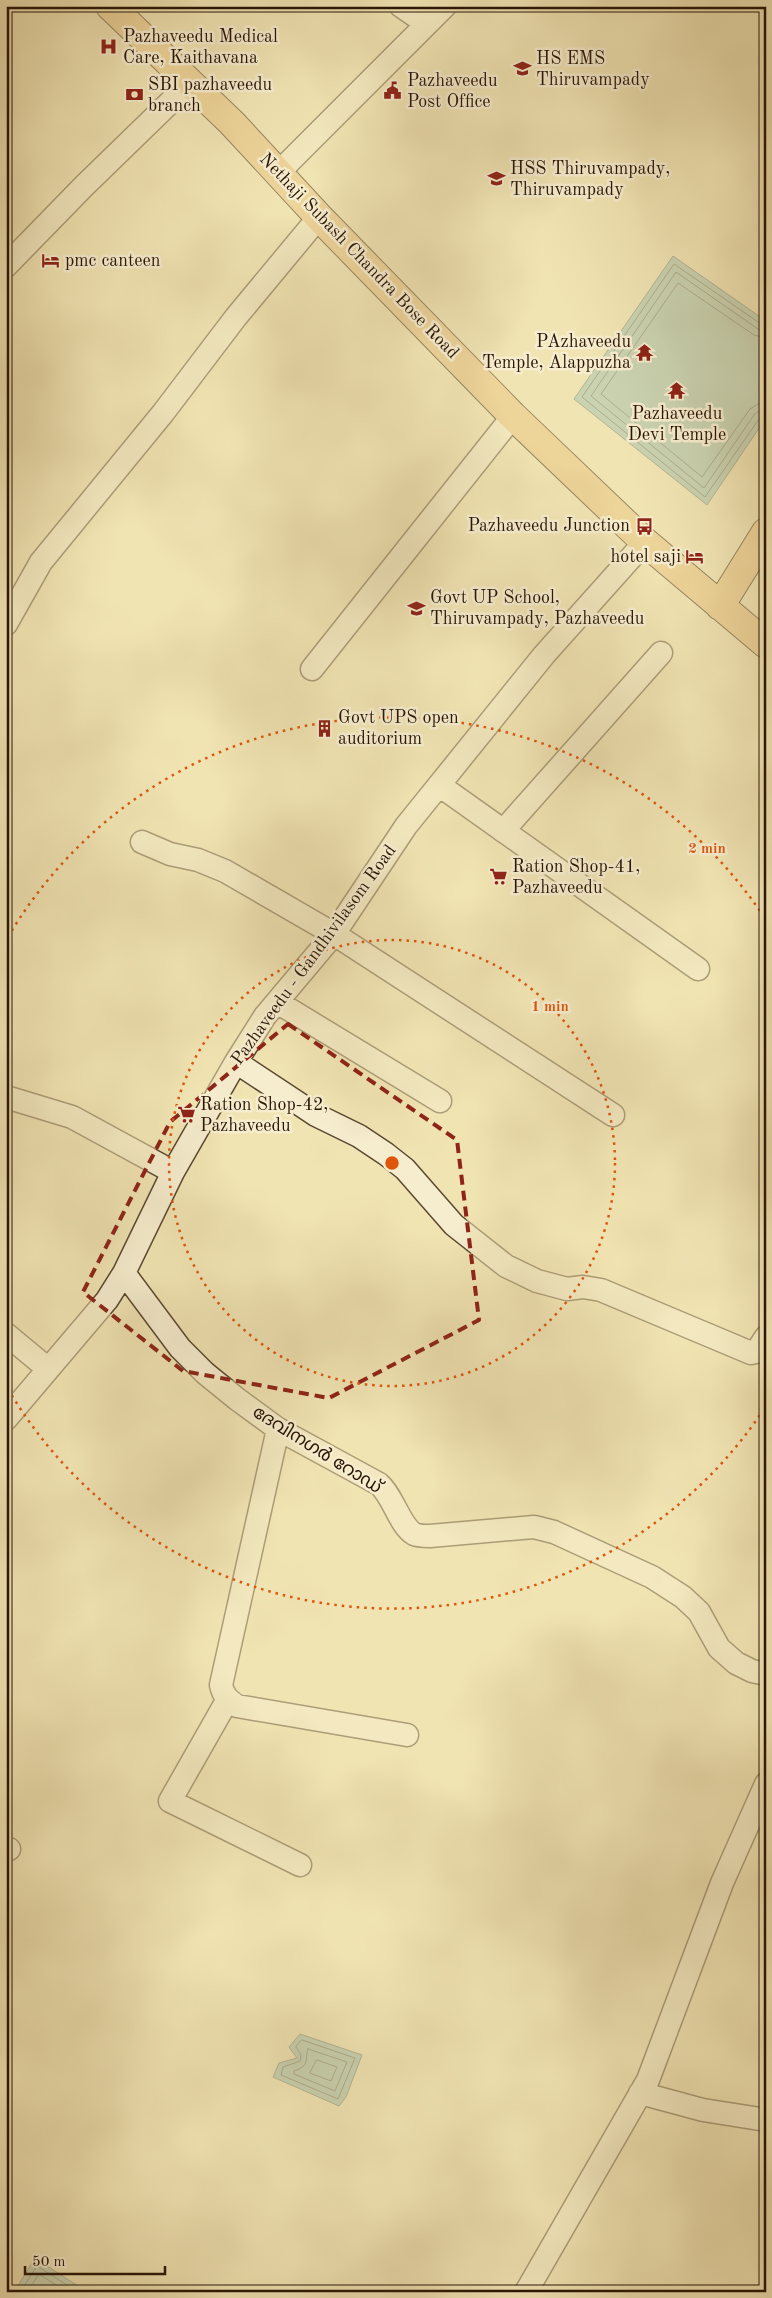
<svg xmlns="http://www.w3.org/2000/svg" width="772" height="2298" viewBox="0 0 772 2298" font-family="'Old Standard TT','Noto Sans Malayalam',serif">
	<rect width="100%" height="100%" fill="#f1e4b3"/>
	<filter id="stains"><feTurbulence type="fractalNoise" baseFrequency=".004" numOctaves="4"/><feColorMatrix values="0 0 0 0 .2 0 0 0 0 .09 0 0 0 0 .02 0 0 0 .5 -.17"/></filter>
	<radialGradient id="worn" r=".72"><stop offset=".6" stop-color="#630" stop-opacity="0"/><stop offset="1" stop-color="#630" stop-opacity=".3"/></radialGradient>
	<path fill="#9bbeb0" stroke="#6d7a6c" d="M673,256L766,321V418L707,505L574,399Z
		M300,2034L362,2055L346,2097L339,2106L273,2077L279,2063L297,2058L289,2047Z
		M35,2258L87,2292H14Z"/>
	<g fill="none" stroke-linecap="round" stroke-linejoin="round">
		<path stroke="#62695b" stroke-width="1" d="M766,325L761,324L674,264L582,397L705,497L759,419L766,416
			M766,331L758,329L676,272L591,396L704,488L754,415L759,411L766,410
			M766,338L754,335L678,283L601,394L702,477L750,409L758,404L766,403
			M302,2040L355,2058L338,2099L281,2075L283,2067L300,2061L301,2055L296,2047Z
			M308,2049L347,2062L335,2091L294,2074V2071C311,2065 304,2060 308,2049Z
			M317,2060L337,2067L331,2081L310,2073Z
			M20,2292L37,2266L78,2292
			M27,2292L39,2274L67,2292"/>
		<defs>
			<path id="minor" d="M401,6L427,24
				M279,172L445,6
				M6,266L84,186L190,83
				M6,624L41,562L163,413L236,317L319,217
				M312,669L513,416
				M439,785L698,969
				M503,831L661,653
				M142,842L170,854L198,860L225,871L334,934L613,1115
				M277,1002L440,1101
				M236,1062L316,1115L359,1136L386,1154L405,1169L454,1225L506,1266L537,1281L567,1289L583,1287L601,1290L751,1353L756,1352L766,1337
				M6,1097L72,1117L173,1172
				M124,1273L180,1348L205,1373L237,1399L278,1429L379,1484C393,1496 400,1526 414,1534C418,1536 425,1536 430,1536L534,1527L554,1532L652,1577L683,1597L699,1612L719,1648L736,1663L752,1671L766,1674
				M6,1334L47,1368
				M6,1419L107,1300L124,1273L173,1172L236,1062L265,1016L334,934L406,826L544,655L645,542
				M278,1429L221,1685C223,1695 228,1700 237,1706L407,1735
				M228,1699L170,1801L300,1865
				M6,1848L9,1849
				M640,2093L703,2110L766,2120
				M526,2292L648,2080L722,1883L766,1784"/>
			<path id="major" d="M110,6L232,123L319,217L513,416L645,542L766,644
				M720,606L766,532"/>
		</defs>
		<use href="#minor" stroke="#5b4831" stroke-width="25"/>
		<use href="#major" stroke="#291406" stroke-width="30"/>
		<use href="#minor" stroke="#f6edce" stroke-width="22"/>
		<use href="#major" stroke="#e8c27a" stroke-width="28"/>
	</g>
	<path d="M0 0H772V2298H0ZM288,1024L457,1140L479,1320L329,1398L183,1371L83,1292L170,1122Z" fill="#f1e4b3" fill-opacity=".55" fill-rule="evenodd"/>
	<path fill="none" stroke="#8f2418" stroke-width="4" stroke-dasharray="10 6" stroke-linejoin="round" d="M288,1024L457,1140L479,1320L329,1398L183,1371L83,1292L170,1122Z"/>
	<g fill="none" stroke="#de560c" stroke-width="2.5" stroke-dasharray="2.5 5">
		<circle cx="392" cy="1163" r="223"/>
		<path d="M764 1409A446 446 0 0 1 8 1389M8 937A446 446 0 0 1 764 917"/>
	</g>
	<defs>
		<symbol id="hospital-bare" viewBox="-9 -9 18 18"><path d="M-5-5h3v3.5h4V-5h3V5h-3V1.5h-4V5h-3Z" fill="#8f2418" stroke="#f6edce" stroke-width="2.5" paint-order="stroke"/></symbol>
		<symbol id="school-bare" viewBox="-9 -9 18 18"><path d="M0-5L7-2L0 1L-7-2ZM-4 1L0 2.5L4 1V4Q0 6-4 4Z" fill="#8f2418" stroke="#f6edce" stroke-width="2.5" paint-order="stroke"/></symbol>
		<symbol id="civic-bare" viewBox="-9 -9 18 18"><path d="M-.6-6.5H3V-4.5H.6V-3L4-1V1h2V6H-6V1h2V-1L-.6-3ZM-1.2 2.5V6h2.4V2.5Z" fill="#8f2418" stroke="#f6edce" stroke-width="2.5" paint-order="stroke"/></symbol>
		<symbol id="bank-bare" viewBox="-9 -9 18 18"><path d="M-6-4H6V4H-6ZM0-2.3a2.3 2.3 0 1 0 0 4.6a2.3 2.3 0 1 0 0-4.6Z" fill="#8f2418" stroke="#f6edce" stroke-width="2.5" paint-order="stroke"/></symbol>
		<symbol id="hotel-bare" viewBox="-9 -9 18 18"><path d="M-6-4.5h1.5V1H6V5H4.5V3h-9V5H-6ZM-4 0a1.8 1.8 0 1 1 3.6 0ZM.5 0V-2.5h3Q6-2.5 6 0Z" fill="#8f2418" stroke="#f6edce" stroke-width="2.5" paint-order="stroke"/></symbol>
		<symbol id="temple-bare" viewBox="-9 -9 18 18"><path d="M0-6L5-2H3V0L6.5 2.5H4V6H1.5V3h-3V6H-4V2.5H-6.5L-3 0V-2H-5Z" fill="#8f2418" stroke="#f6edce" stroke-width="2.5" paint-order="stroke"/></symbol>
		<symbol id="bus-bare" viewBox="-9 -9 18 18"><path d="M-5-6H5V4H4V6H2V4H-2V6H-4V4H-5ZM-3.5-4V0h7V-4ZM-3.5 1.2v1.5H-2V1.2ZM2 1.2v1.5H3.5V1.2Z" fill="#8f2418" stroke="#f6edce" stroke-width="2.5" paint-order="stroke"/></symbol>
		<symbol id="building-bare" viewBox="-9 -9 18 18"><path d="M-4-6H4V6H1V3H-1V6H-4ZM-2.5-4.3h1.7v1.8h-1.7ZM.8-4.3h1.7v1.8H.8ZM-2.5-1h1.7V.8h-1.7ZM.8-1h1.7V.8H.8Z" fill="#8f2418" stroke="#f6edce" stroke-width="2.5" paint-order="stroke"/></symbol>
		<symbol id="supermarket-bare" viewBox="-9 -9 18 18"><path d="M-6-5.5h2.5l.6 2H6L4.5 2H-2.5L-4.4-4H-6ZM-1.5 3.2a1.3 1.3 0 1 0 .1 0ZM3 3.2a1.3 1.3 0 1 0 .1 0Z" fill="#8f2418" stroke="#f6edce" stroke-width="2.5" paint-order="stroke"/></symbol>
	</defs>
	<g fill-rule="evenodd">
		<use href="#hospital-bare" x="96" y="34" width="25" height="25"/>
		<use href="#school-bare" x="510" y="56" width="25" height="25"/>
		<use href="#civic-bare" x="380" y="78" width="25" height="25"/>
		<use href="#bank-bare" x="122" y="82" width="25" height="25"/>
		<use href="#school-bare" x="484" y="166" width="25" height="25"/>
		<use href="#hotel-bare" x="38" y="248" width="25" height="25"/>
		<use href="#temple-bare" x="632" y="340" width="25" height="25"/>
		<use href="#temple-bare" x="664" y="378" width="25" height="25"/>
		<use href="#bus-bare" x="632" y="514" width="25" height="25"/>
		<use href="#hotel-bare" x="682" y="544" width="25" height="25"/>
		<use href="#school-bare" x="404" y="596" width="25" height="25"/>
		<use href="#building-bare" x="312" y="716" width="25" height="25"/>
		<use href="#supermarket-bare" x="486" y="864" width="25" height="25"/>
		<use href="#supermarket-bare" x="174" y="1102" width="25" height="25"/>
	</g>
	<g text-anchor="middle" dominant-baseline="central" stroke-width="5" stroke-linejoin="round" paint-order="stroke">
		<g font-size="18" fill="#291406" stroke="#f6edce" text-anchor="start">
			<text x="123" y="37">Pazhaveedu Medical<tspan x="123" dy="21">Care, Kaithavana</tspan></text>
			<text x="536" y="59">HS EMS<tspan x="536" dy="21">Thiruvampady</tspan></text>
			<text x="407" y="81">Pazhaveedu<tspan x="407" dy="21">Post Office</tspan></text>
			<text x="148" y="85">SBI pazhaveedu<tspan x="148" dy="21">branch</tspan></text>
			<text x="510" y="169">HSS Thiruvampady,<tspan x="510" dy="21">Thiruvampady</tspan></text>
			<text x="65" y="261">pmc canteen</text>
			<text x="631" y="342" text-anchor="end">PAzhaveedu<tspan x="631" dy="21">Temple, Alappuzha</tspan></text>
			<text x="677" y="414" text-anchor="middle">Pazhaveedu<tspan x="677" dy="21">Devi Temple</tspan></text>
			<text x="630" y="526" text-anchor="end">Pazhaveedu Junction</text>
			<text x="681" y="557" text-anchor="end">hotel saji</text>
			<text x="430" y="598">Govt UP School,<tspan x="430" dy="21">Thiruvampady, Pazhaveedu</tspan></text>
			<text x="338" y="718">Govt UPS open<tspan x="338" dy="21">auditorium</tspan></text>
			<text x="512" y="867">Ration Shop-41,<tspan x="512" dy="21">Pazhaveedu</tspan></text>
			<text x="200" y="1105">Ration Shop-42,<tspan x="200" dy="21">Pazhaveedu</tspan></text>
		</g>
		<g font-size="18" fill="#291406" stroke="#f6edce">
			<text transform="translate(359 256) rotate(46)">Nethaji Subash Chandra Bose Road</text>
			<text transform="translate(314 955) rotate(-54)">Pazhaveedu - Gandhivilasom Road</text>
			<text transform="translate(317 1450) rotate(32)">ദേവിനഗർ റോഡ്</text>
		</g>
	</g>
	<circle cx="392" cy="1163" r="8" fill="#de560c" stroke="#f6edce" stroke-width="2.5"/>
	<g font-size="15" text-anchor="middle" font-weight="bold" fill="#de560c" stroke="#f6edce" stroke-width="5" stroke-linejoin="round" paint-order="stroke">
		<text x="707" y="853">2 min</text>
		<text x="550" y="1011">1 min</text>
	</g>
	<rect width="772" height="2298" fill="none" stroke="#f1e4b3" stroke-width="25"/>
	<rect x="8" y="8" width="757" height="2283" fill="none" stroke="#291406" stroke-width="2.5"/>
	<rect x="12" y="12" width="747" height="2273" fill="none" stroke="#291406"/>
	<path d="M25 2266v8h140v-8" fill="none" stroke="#291406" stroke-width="2.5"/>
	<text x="32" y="2266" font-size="15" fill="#291406" stroke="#f6edce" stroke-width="4" paint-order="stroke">50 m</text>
	<rect width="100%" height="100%" filter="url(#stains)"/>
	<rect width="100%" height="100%" fill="url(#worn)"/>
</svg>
